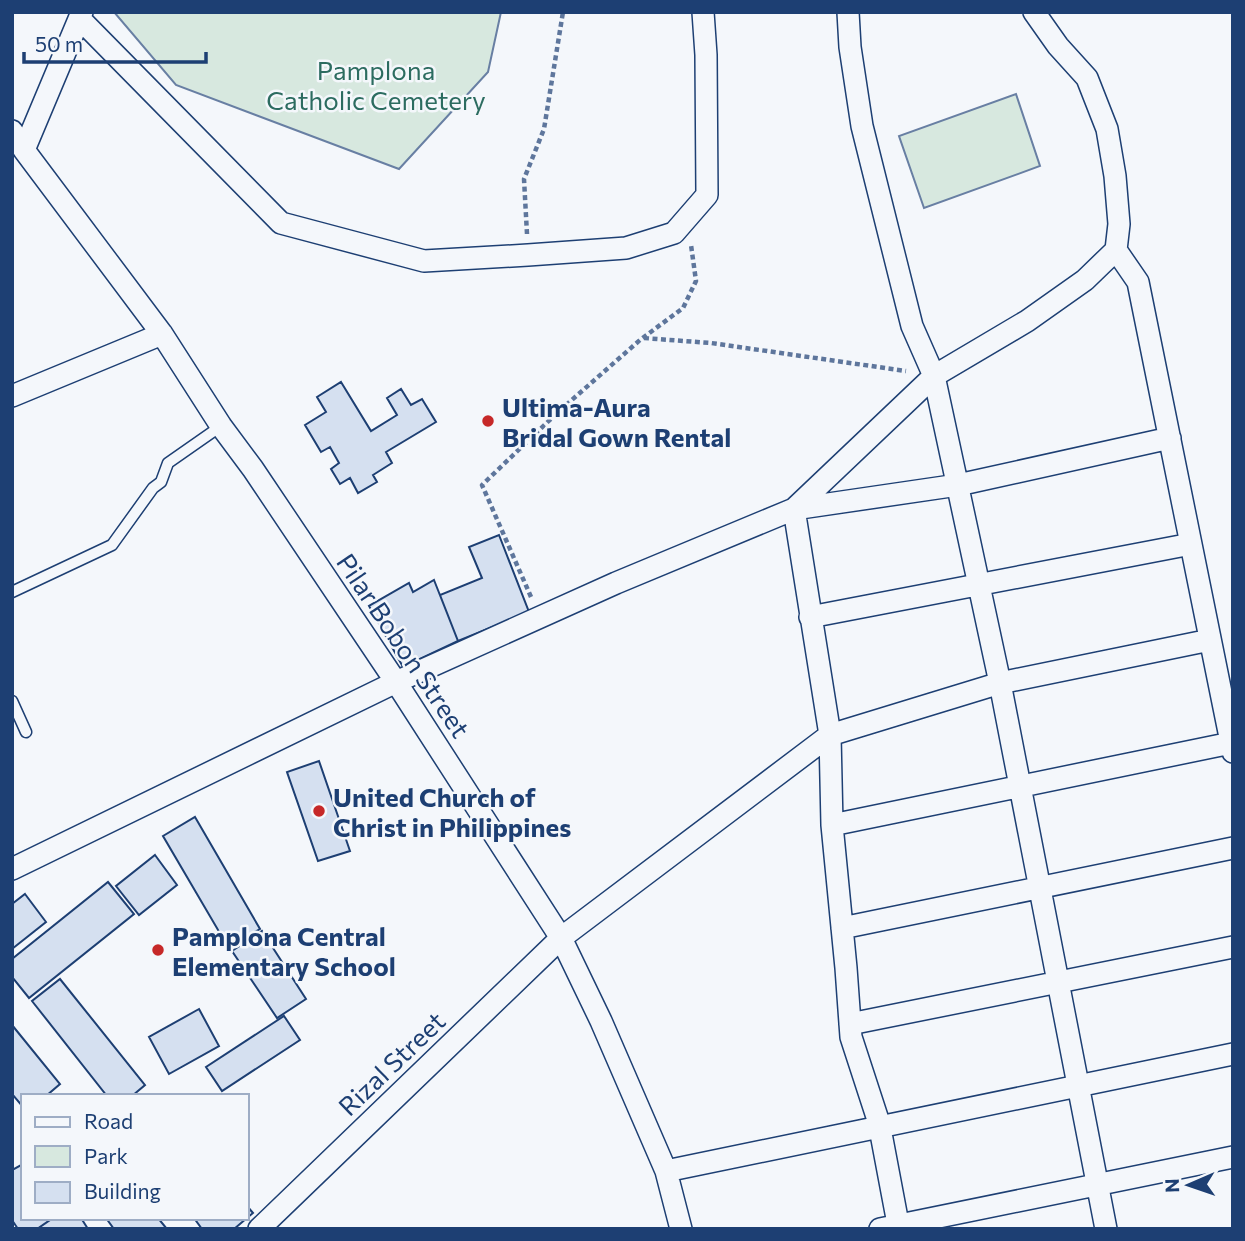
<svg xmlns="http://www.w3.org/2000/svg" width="1245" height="1241" viewBox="0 0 1245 1241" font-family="Commissioner,sans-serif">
	<rect width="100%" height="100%" fill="#f4f7fb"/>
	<path fill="#d7e8df" stroke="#687fa3" stroke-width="2" d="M114,12H501L488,72L399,169L176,85Z
		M1016,94L1040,166L924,208L899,136Z"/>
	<path fill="#d5e0f0" stroke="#1d3f73" stroke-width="2" d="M341,382L371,431L397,415L387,398L401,389L411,405L422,399L436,422L386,452L392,463L373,475L377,482L358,493L350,478L340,484L331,469L339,463L330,447L321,452L305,425L326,412L317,397Z
		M499,535L529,612L458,641L440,595L482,578L469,547Z
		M434,580L458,641L403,667L369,606L409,583L413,592Z
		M319,761L350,851L318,861L287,772Z
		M195,817L260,929L228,947L163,836Z
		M155,855L177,885L139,915L116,886Z
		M108,882L134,914L29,998L12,977V959Z
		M25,894L46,922L12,949V904Z
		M262,931L306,999L277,1018L232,951Z
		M60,979L145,1085L132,1096H107L32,1001Z
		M199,1009L219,1046L169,1074L149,1037Z
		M284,1016L300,1040L222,1091L206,1067Z
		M12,1025L60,1084L46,1096H23V1107L12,1094Z
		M23,1164V1218H53L37,1229H18L12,1220V1170Z
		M247,1206L253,1213L234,1229H202L194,1218H247Z
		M53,1218H81L88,1229H37Z
		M106,1218H158L167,1229H114Z"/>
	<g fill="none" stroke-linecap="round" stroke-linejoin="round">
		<defs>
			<path id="lane" d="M12,592L112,545L153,488L161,482L168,463L221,426
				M12,701L26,732"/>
			<path id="street" d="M848,12L850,47L862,126L912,326L934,376L1000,683L1106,1229
				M1034,12L1058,46L1087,78L1107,129L1115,176L1119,224L1116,250L1138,282L1233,752
				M80,19L281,223L424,261L528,255L626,248L674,233L707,195L706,55L703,12
				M12,131L24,150L162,334L221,426L253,469L396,682L561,938L601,1021L666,1171L681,1229
				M24,150L82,12
				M12,396L162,334
				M810,617L1191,544
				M832,825L1231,743
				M12,869L396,682L616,583L794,509L934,376L1027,321L1085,280L1116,250
				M842,928L1233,848
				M850,1024L1233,947
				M666,1171L1233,1054
				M259,1229L561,938L830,735L1000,683L1210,640
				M880,1229L1233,1157
				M899,1229L879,1123L851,1037L846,968L832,825L830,735L794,509L958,485L1170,438"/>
		</defs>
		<use href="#lane" stroke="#1d3f73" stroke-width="13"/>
		<use href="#street" stroke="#1d3f73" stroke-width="24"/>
		<path stroke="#5e769c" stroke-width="4.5" stroke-dasharray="5 3.5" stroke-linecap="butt" d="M527,234L524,179L544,129L563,12
			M644,338L711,343L906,371
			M531,597L482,485L557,413L640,340L683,308L696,281L691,245"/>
		<use href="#lane" stroke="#f4f7fb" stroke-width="10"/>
		<use href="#street" stroke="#f4f7fb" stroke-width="21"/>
	</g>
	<g fill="#c62828" stroke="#f4f7fb" stroke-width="2.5">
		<circle cx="488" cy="421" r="7"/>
		<circle cx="319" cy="811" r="7"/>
		<circle cx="158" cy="950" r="7"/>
	</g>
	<g text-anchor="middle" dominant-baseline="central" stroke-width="5" stroke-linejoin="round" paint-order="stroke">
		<g font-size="26" fill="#2c6c60" stroke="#f4f7fb">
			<text x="376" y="69">Pamplona<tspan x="376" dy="30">Catholic Cemetery</tspan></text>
		</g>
		<g font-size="26" font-weight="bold" fill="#1d3f73" stroke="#f4f7fb" text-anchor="start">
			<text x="502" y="406">Ultima-Aura<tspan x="502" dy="30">Bridal Gown Rental</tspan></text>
			<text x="333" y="796">United Church of<tspan x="333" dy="30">Christ in Philippines</tspan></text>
			<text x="172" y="935">Pamplona Central<tspan x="172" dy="30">Elementary School</tspan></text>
		</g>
		<g font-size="26" fill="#1d3f73" stroke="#f4f7fb">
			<text transform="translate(404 645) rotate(56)">Pilar Bobon Street</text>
			<text transform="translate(391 1063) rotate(-44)">Rizal Street</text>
		</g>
	</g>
	<rect width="1245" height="1241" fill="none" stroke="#1d3f73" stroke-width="28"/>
	<rect x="21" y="1094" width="228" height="126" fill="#f4f7fb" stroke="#9eadc5" stroke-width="2"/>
	<rect x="35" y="1117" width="35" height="10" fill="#f4f7fb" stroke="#9eadc5" stroke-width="2"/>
	<text x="84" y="1129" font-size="21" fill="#1d3f73">Road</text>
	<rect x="35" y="1146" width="35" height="21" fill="#d7e8df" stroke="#9eadc5" stroke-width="2"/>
	<text x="84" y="1164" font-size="21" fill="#1d3f73">Park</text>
	<rect x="35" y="1182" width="35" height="21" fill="#d5e0f0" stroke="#9eadc5" stroke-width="2"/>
	<text x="84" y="1199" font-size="21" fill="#1d3f73">Building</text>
	<g transform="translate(1189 1185) rotate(268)" stroke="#f4f7fb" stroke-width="5" paint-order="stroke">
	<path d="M0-5L12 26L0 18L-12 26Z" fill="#1d3f73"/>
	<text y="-10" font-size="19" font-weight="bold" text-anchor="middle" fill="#1d3f73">N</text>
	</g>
	<path d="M24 52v10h182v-10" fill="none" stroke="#1d3f73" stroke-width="3.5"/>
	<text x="35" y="52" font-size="21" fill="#1d3f73" stroke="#f4f7fb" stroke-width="5" paint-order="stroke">50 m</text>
</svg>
